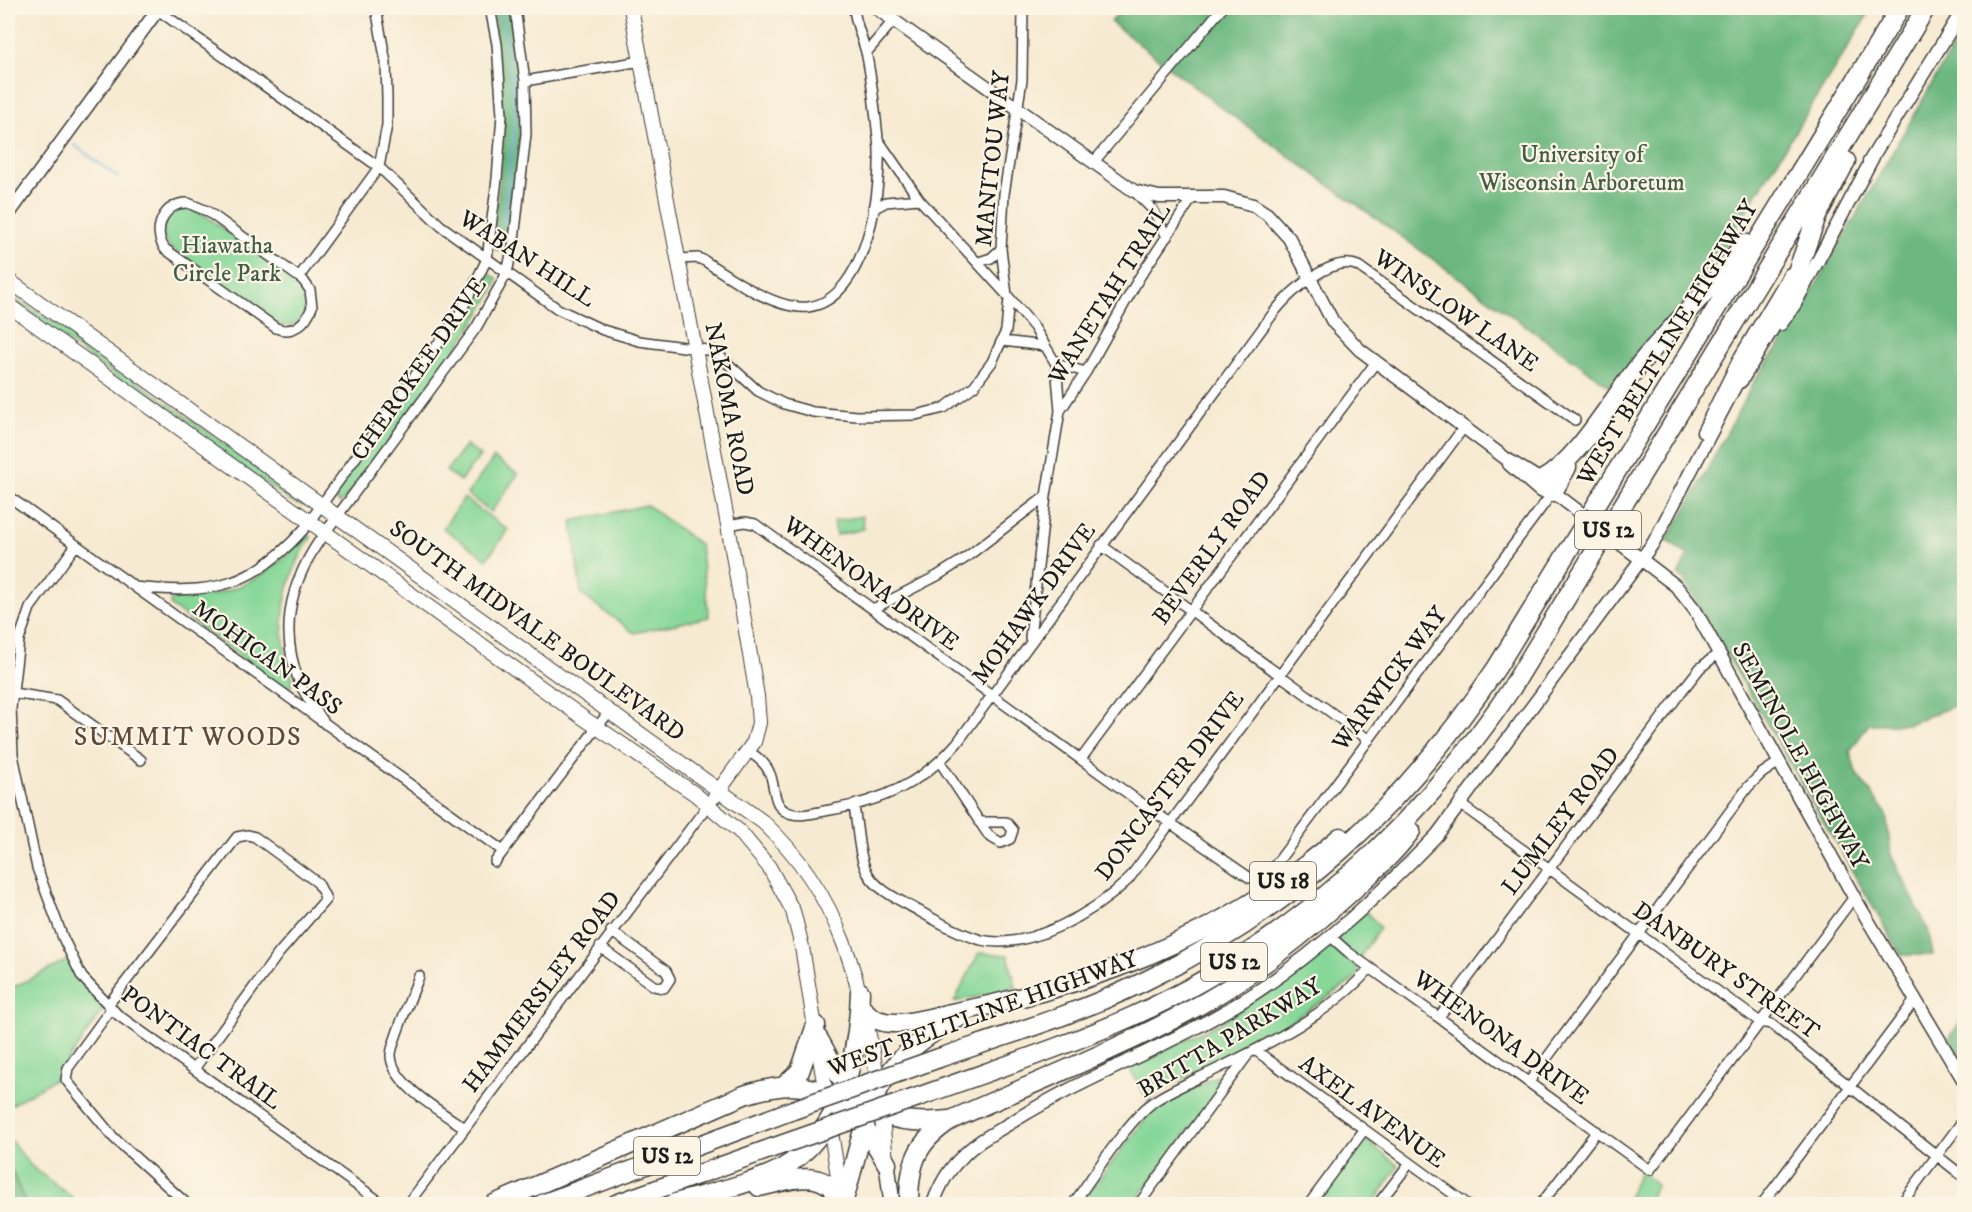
<svg xmlns="http://www.w3.org/2000/svg" width="1972" height="1212" viewBox="0 0 1972 1212" font-family="'IM FELL DW Pica',serif">
	<rect width="100%" height="100%" fill="#fcf5e5"/>
	<filter id="ink" filterUnits="userSpaceOnUse"><feTurbulence type="fractalNoise" baseFrequency=".0167" numOctaves="2"/><feDisplacementMap in="SourceGraphic" scale="12" xChannelSelector="R" yChannelSelector="G"/><feConvolveMatrix kernelMatrix="1 2 1 2 8 2 1 2 1" color-interpolation-filters="sRGB"/></filter>
	<filter id="wash" filterUnits="userSpaceOnUse"><feTurbulence type="fractalNoise" baseFrequency=".008" numOctaves="4" result="noise"/><feDisplacementMap in="SourceGraphic" scale="24" xChannelSelector="R" yChannelSelector="G"/><feGaussianBlur stdDeviation="1.35" result="paint"/><feColorMatrix in="noise" values="0 0 0 0 0 0 0 0 0 0 0 0 0 0 0 0 0 1.4 0 .05"/><feComposite in="paint" operator="in"/></filter>
	<g filter="url(#wash)">
		<rect width="100%" height="100%" fill="#f7ead2"/>
		<path fill="#86d798" stroke="#517a5a" stroke-width="1.5" d="M179,207H187L204,215L301,283C314,301 304,334 277,324L168,246C159,230 164,218 179,207Z
			M488,274L497,278C501,297 364,473 343,501L340,503L332,496L464,312Z
			M14,299L60,326L298,497L305,506L293,503L12,302Z
			M466,445L480,456L460,481L446,471Z
			M494,458L518,474L491,512L467,494Z
			M464,498L508,530L487,559L443,528Z
			M647,505L700,545L709,617L634,633L581,594L572,521Z
			M862,516L864,529L836,535L834,521Z
			M306,534L311,537C283,581 274,630 293,679L291,686L284,689L171,606L170,601C181,595 194,598 206,596C248,588 280,568 306,534Z
			M1367,912L1380,928L1355,964L1358,972L1354,980L1278,1030L1161,1090L1148,1101L1129,1067L1218,1024L1297,970Z
			M979,953L1008,955L1016,988L954,1002Z
			M68,960L79,981L104,1008L56,1078L8,1107V990Z
			M1221,1074L1226,1079L1223,1084L1134,1204H1080L1154,1108Z
			M8,1137L31,1166L81,1204H26L8,1162Z
			M1365,1140L1399,1166L1373,1204H1315L1361,1141Z
			M1640,1171L1657,1185L1645,1204H1625Z"/>
		<path fill="#6cb880" stroke="#446a4e" stroke-width="1.5" d="M493,8H510L519,76L521,133L510,243L504,250H495L493,244L504,136Z
			M1122,8H1872L1701,284L1611,387L1215,103L1111,22Z
			M1964,28V702L1908,724H1869L1850,751L1856,773L1886,813L1891,855L1928,929L1933,955H1901L1683,579L1678,575L1688,555L1666,540L1684,513L1756,378L1786,337Z
			M1964,1016V1063L1949,1038Z
			M8,1162V1163L26,1204H8Z"/>
		<g fill="none" stroke-linecap="round" stroke-linejoin="round">
			<path stroke="#6fa8df" stroke-width="2" d="M501,8L516,116L503,223
				M74,145L118,177"/>
		</g>
	</g>
	<g filter="url(#ink)">
		<g fill="none" stroke-linecap="round" stroke-linejoin="round">
			<defs>
				<path id="minor" d="M155,8L379,167L441,226L558,309L603,330L639,341L714,351L758,391L784,404L813,412L857,416L916,415L944,408L974,386L992,362L1006,331L1009,299
					M1023,8L1022,80L1004,194L1001,249L1007,295L1034,327L1056,364L1060,411L1046,496L1030,638
					M866,53L894,20
					M525,81L641,61
					M879,141L919,199L1006,294
					M1093,163L1222,8
					M1134,191L1153,210L1167,237
					M188,203L207,211L303,280L310,290L312,307C306,323 293,335 276,328L165,249C151,230 164,202 188,203Z
					M873,209L886,202L919,199
					M678,259L698,258L705,261C731,278 775,310 808,307C867,300 884,184 878,138C875,110 872,79 866,52C862,37 855,23 854,8
					M979,262L991,258L1001,249
					M299,277L379,167L387,125V98L386,63L376,8
					M1003,341L1045,346
					M1056,364L1086,372
					M1060,411L1086,372L1139,278L1193,197
					M8,496L503,851
					M728,525L745,522L755,524L1137,800L1250,878L1266,874L1277,863L1553,492
					M76,545L30,608L19,640L11,708L13,755L37,868L63,938L82,977L118,1015L383,1204
					M1101,545L1369,740
					M135,587C211,595 252,588 304,529L459,315L487,259L497,179L502,115L497,44L490,8
					M873,609L937,576L964,559L1046,496
					M13,693L57,700L141,760
					M325,724C317,711 306,697 300,684C279,632 289,586 319,541L476,328L507,273L514,240L526,134L525,81L515,8
					M748,751C757,757 766,763 770,774C775,786 773,804 785,811C799,819 816,812 830,810C882,801 923,783 957,743L1275,311C1290,292 1333,254 1358,266L1575,420
					M1081,759L1376,362
					M940,762L989,836L1001,843L1010,839L1013,830L1006,822H979
					M1460,804L1760,1022L1771,1024L1964,1177
					M854,807C858,827 858,856 868,874C879,892 902,901 919,911C938,922 960,934 981,940C1029,951 1095,912 1128,880L1464,427
					M495,862L608,713
					M1331,937L1348,952L1650,1170L1854,897
					M600,947L654,986L664,988L670,979L666,971L611,931
					M419,976C414,991 391,1043 391,1055C391,1084 443,1113 465,1128
					M108,1005L237,837L248,835L255,837L318,883L326,899L279,953L194,1069
					M111,1009L68,1068L66,1080L114,1138L187,1204
					M1439,1017L1681,692L1700,668L1719,653
					M1255,1050L1467,1204
					M1529,1082L1748,787L1761,774L1779,762
					M408,1204L708,805
					M1073,1204C1094,1176 1127,1120 1156,1100C1175,1088 1197,1079 1217,1069C1267,1045 1334,1011 1370,968
					M1139,1204L1247,1056
					M1309,1204L1364,1130
					M1378,1204L1409,1164
					M1541,1204L1597,1131
					M1762,1204L1915,1000
					M1901,1204L1964,1119"/>
				<path id="tertiary" d="M876,8L1134,191L1159,197H1224L1253,205L1267,214L1289,238L1333,322L1360,350L1505,458L1544,482L1553,492L1582,514
					M1869,162L1964,8
					M8,215L159,8
					M1781,324L1795,304L1873,157
					M1703,432L1741,356L1790,274
					M1509,464L1540,491L1553,492
					M1621,544L1676,586L1695,610L1854,897L1964,1081
					M933,1204C939,1187 947,1171 961,1158C976,1141 998,1131 1017,1119C1093,1072 1179,1043 1255,993C1322,949 1381,893 1437,835L1654,542L1742,373"/>
				<path id="secondary" d="M631,8L728,525L757,696L759,723L754,742L715,796
					M8,280L763,822C843,896 860,984 879,1087
					M8,305L582,717L695,794L740,832L769,867L793,911L802,947L827,1101
					M881,1106L886,1162
					M829,1120L842,1201"/>
				<path id="trunk" d="M887,1164L892,1204"/>
				<path id="motorway" d="M1739,379L1788,297L1817,216L1846,161
					M1542,480C1581,458 1615,393 1645,358C1679,319 1715,285 1744,243
					M1553,492L1567,467
					M865,1011C884,1034 926,1018 951,1013C1093,986 1230,934 1340,837
					M818,1038C829,1056 838,1078 853,1094C877,1121 916,1124 949,1120
					M939,1058C1007,1035 1077,1014 1143,982C1294,909 1404,807 1497,667L1900,8
					M786,1084L800,1071L816,1025
					M918,1097C989,1071 1062,1048 1131,1017C1287,947 1416,830 1511,689L1926,8
					M759,1187C792,1180 824,1165 843,1203
					M843,1203C870,1114 865,1067 958,1018
					M494,1204L744,1095C821,1070 851,1100 887,1164
					M542,1204L793,1110
					M616,1204L772,1148
					M672,1204C702,1195 755,1183 781,1169C842,1134 858,1056 860,992
					M909,1204C909,1164 916,1142 951,1120C1033,1083 1118,1050 1196,1007C1248,979 1296,941 1340,902C1364,880 1391,858 1411,831"/>
			</defs>
			<use href="#minor" stroke="#3d3b37" stroke-width="12"/>
			<use href="#tertiary" stroke="#3d3b37" stroke-width="15"/>
			<use href="#secondary" stroke="#3d3b37" stroke-width="16"/>
			<use href="#trunk" stroke="#3d3b37" stroke-width="18"/>
			<use href="#motorway" stroke="#3d3b37" stroke-width="21"/>
			<use href="#minor" stroke="#fff" stroke-width="9"/>
			<use href="#tertiary" stroke="#fff" stroke-width="12"/>
			<use href="#secondary" stroke="#fff" stroke-width="14"/>
			<use href="#trunk" stroke="#fff" stroke-width="15"/>
			<use href="#motorway" stroke="#fff" stroke-width="18"/>
			<defs>
				<path id="tertiary-bridge" d="M1582,514L1621,544"/>
				<path id="motorway-bridge" d="M793,1110L939,1058
					M772,1148L918,1097"/>
			</defs>
			<use href="#tertiary-bridge" stroke="#3d3b37" stroke-width="15" stroke-linecap="butt"/>
			<use href="#motorway-bridge" stroke="#3d3b37" stroke-width="21" stroke-linecap="butt"/>
			<use href="#tertiary-bridge" stroke="#fff" stroke-width="12"/>
			<use href="#motorway-bridge" stroke="#fff" stroke-width="18"/>
		</g>
	</g>
	<g text-anchor="middle" dominant-baseline="central" stroke-width="4.5" stroke-linejoin="round" paint-order="stroke">
		<g fill="#fcf5e5" stroke="#5f5d58" stroke-width="1.5">
			<rect x="1575" y="511" width="66" height="38" rx="4.5"/>
			<rect x="1250" y="862" width="66" height="38" rx="4.5"/>
			<rect x="1201" y="943" width="66" height="38" rx="4.5"/>
			<rect x="634" y="1137" width="66" height="38" rx="4.5"/>
		</g>
		<g font-size="22" font-weight="bold" fill="#1c1c1c">
			<text x="1608" y="530">US 12</text>
			<text x="1283" y="881">US 18</text>
			<text x="1234" y="962">US 12</text>
			<text x="667" y="1156">US 12</text>
		</g>
		<g font-size="24" fill="#415d47" stroke="#fcf5e5">
			<text x="1582" y="155">University of<tspan x="1582" dy="28">Wisconsin Arboretum</tspan></text>
			<text x="227" y="246">Hiawatha<tspan x="227" dy="28">Circle Park</tspan></text>
		</g>
		<g font-size="24" fill="#1c1c1c" stroke="#fcf5e5">
			<text transform="translate(993 159) rotate(-84)">MANITOU WAY</text>
			<text transform="translate(527 259) rotate(33)">WABAN HILL</text>
			<text transform="translate(1110 294) rotate(-58)">WANETAH TRAIL</text>
			<text transform="translate(1456 311) rotate(35)">WINSLOW LANE</text>
			<text transform="translate(1668 343) rotate(-59)">WEST BELTLINE HIGHWAY</text>
			<text transform="translate(419 369) rotate(-55)">CHEROKEE DRIVE</text>
			<text transform="translate(729 409) rotate(79)">NAKOMA ROAD</text>
			<text transform="translate(1212 548) rotate(-54)">BEVERLY ROAD</text>
			<text transform="translate(871 584) rotate(36)">WHENONA DRIVE</text>
			<text transform="translate(1034 604) rotate(-54)">MOHAWK DRIVE</text>
			<text transform="translate(537 631) rotate(36)">SOUTH MIDVALE BOULEVARD</text>
			<text transform="translate(267 658) rotate(36)">MOHICAN PASS</text>
			<text transform="translate(1390 679) rotate(-53)">WARWICK WAY</text>
			<text transform="translate(1800 756) rotate(61)">SEMINOLE HIGHWAY</text>
			<text transform="translate(1170 786) rotate(-53)">DONCASTER DRIVE</text>
			<text transform="translate(1561 821) rotate(-53)">LUMLEY ROAD</text>
			<text transform="translate(1726 971) rotate(35)">DANBURY STREET</text>
			<text transform="translate(542 992) rotate(-53)">HAMMERSLEY ROAD</text>
			<text transform="translate(983 1014) rotate(-20)">WEST BELTLINE HIGHWAY</text>
			<text transform="translate(1230 1038) rotate(-31)">BRITTA PARKWAY</text>
			<text transform="translate(1501 1038) rotate(36)">WHENONA DRIVE</text>
			<text transform="translate(201 1048) rotate(36)">PONTIAC TRAIL</text>
			<text transform="translate(1372 1112) rotate(36)">AXEL AVENUE</text>
		</g>
		<g font-size="26" letter-spacing="1.5" fill="#5f4a39" stroke="#fcf5e5">
			<text x="188" y="737">SUMMIT WOODS</text>
		</g>
	</g>
	<rect width="1972" height="1212" fill="none" stroke="#fcf5e5" stroke-width="30"/>
</svg>
